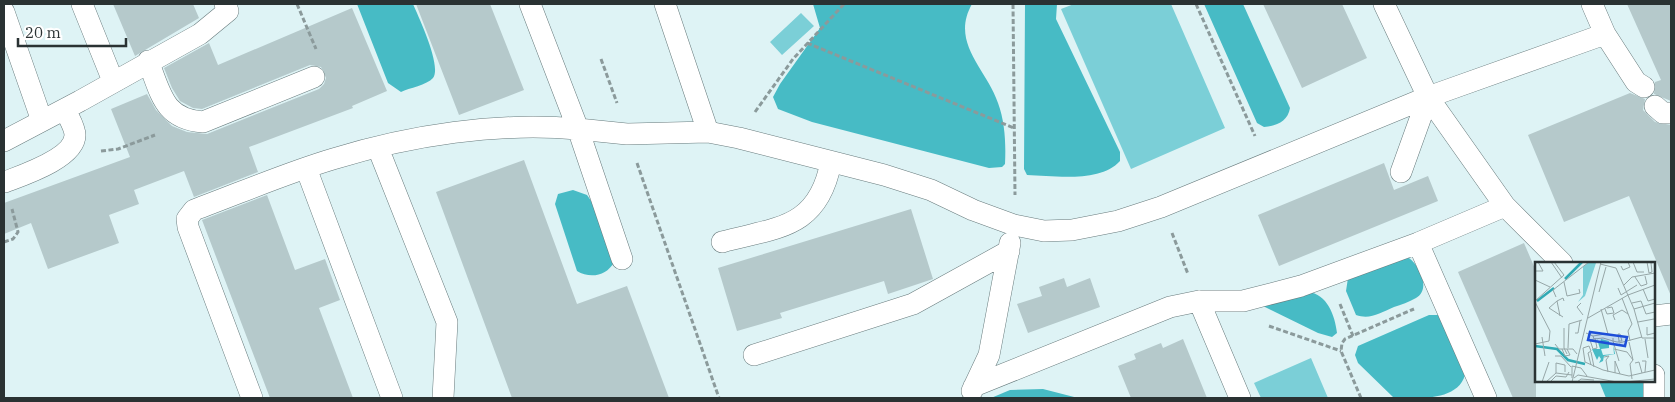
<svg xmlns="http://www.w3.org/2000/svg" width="1675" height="402" viewBox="0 0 1675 402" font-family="'IBM Plex Serif',serif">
	<rect width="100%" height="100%" fill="#def3f5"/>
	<path fill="#7bcfd7" d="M1074,4H1171L1225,128L1131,169L1061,9Z
		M801,13L814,26L782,55L770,42Z
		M1311,358L1328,398H1261L1254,383Z"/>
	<path fill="#47bbc5" d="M357,4H413C419,18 442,66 433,78C427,85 409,88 401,92L388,83Z
		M813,4H972C950,43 986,68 998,103C1005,122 1006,144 1005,164L1002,167L989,168L812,122L778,109L773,97L780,84L820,28Z
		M1025,4H1057L1056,19L1120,152V161C1100,183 1055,176 1027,175L1024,169Z
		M1204,4H1243L1290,108C1288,121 1277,126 1264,127L1257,123Z
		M573,190L587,195L596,208L614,262C607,276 590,279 577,271L555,204L558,194Z
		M1409,258C1420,266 1431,289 1416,298C1409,302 1401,305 1394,307C1380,313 1370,320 1356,315L1346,291L1348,278L1398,259Z
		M1308,292C1327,294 1335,315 1337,333L1332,337L1318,333L1263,306Z
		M1429,315H1439L1465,375C1457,402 1417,398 1394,398L1358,363L1355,355L1358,346Z
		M1599,381H1645L1646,398H1606Z
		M1043,389L1078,398H991L1010,390Z"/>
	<path fill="#b5c9cb" d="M113,4H193L199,18L135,56Z
		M416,4H490L524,90L459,115Z
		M1263,4H1342L1367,58L1302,88Z
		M1627,4H1671V101L1654,94L1655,82L1661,80Z
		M352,8L387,91L352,106L353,108L249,147L258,172L194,197L184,171L134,190L139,204L109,215L119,243L48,269L31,223L4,234V203L130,157L111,109L147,94L156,110L172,126L187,132L207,134L319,89L324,84L326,78L321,67L310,65L202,109L193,108L180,101L172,88L164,68L209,43L218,65Z
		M1630,93L1645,99L1643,110L1655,122L1671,125V296L1629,196L1564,222L1528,135Z
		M524,160L577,304L627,286L669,398H512L436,192Z
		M1384,163L1394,190L1428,176L1438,201L1279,266L1258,215Z
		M267,195L295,270L325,259L340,300L319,308L353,398H270L202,220Z
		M911,209L933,279L888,294L884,281L780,313L782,318L737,331L718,268Z
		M1524,243L1536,271V398H1513L1458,272Z
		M1064,278L1067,287L1090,278L1100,307L1028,333L1017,304L1042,296L1039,287Z
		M1183,339L1207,398H1131L1118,366L1136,359L1134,354L1161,343L1163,348Z"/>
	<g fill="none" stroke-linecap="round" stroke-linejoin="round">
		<defs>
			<path id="service" d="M82,4L113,81
				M530,4L578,129L627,134L708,132L739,138L884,175L931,190L973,210L1014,225L1044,231L1072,230L1118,221L1161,207L1428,97L1605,34L1592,4
				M665,4L708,132
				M1384,4L1428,97L1505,206
				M4,12L42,121
				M1605,34L1636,82L1644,87
				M148,61C161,93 163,119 203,122L314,77
				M1655,106L1663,113H1671
				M4,141L80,101L200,34L228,11L225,4
				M378,148L447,322L443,398
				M306,168L392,398
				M1401,172L1428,97
				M5,182C23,175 75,158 75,135C75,127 68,117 65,109
				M722,242C778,227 818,229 831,162
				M1418,243L1486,398
				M1199,301L1240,398
				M1654,316L1671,314
				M754,355L913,304L1009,251
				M1654,375V398
				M974,386L1170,307L1199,301H1243L1301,286L1418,243L1505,206L1562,263
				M972,391L989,355L1010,243
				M252,398L188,227L187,219L194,210C240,193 286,173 333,159C411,135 497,122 578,129L622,259"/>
		</defs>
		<use href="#service" stroke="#687b7d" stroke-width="22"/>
		<path stroke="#8b9a9b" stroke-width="3" stroke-dasharray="5 2.5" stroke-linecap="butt" d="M297,4L316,49
			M1013,4L1015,195
			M1196,4L1255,136
			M807,43L1014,128
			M601,59L617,103
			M755,112L793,59L844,4
			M101,151L118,149L155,135
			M637,163L719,398
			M1172,233L1188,274
			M4,242L13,239L18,232L12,209
			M1340,304L1353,336
			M1269,326L1341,351
			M1361,398L1341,351L1342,343L1345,339L1414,309"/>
		<use href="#service" stroke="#fff" stroke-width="21"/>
	</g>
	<g transform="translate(1535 262)">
		<rect width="120" height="120" fill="#def3f5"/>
		<path d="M54,0L61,1L50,34L43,40L48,33V5Z" fill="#7bcfd7"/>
		<path d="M62,77L65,81L66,77L74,79V86L66,87L68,93L79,92L78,82L80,92L69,94L68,99L64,101L66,97L64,94L62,98L57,87H65Z" fill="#47bbc5"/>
		<path fill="none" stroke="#31aab4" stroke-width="2.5" d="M30,17L47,0M2,39L19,26M0,84L22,87L33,98L50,102"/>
		<path fill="none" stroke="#96a6a7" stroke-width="1" d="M16,0L27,16M98,0L102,10H109M112,0L114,11L117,10L116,1L120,0M65,2L81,6M86,4L88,8L95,5L93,0M81,6L99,47L120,41M0,9H8L3,0M100,15L106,24L112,22L110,14M0,18L15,25M29,20L32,34L45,31L44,27M89,23L97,15L120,11M83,26L86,33L102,23M108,27L113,39L120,37M64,30L71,5M93,33L120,23M21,35L18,28L54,0M87,36L97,62L93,69L95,79M0,39L29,13L19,0M22,39L14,46L28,55M0,40L15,69L14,79L0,82M46,41L42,45L48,53M97,41L106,39L111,52L120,50M66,47L73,72M70,47L72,52L79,51L77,45L72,46M99,47L107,76H120M25,54L22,39L28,36L29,39M53,56L93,33M80,58L78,53L87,48L93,52M103,60L119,57M112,65V73L120,71M29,66V86L32,92M40,71H43L45,59M51,71L58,74L70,72M58,74L59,77L55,78L58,87L62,86L60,76M7,75L10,94M78,76V79L82,80H84V79H87L85,72H83L84,79M59,77L68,76L78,79L84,99M110,77L113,96M94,80L98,98M84,81L107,75M20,82L24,87H38L42,92M33,86L34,62L47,58M48,86L54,84L56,89L53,91L56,103M48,86L50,100L68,108L94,114L120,108M27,87L30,94L35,93L32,87M79,87L92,90L98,98L95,102L97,117M56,90L59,105M20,94H26L36,105M69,95L74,94L71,98L73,110M107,99H111L110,110M100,101L104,100L107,111M21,111V101L30,103V110M80,111V99L85,112M37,116V104L46,106L52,114M39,116L43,113L82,120M7,120L14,100M11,120L21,111L37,113M15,120L21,114L31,115L34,110M37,120L66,0M42,120L46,117L59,118M90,120L120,117"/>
		<path fill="#1d4ed8" fill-opacity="0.15" stroke="#1d4ed8" stroke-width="2.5" d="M55,70L92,75L90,84L53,78Z"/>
		<rect width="120" height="120" fill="none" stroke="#2a3233" stroke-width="2.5"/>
	</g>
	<rect width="1675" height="402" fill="none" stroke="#2a3233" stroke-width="10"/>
	<path d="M18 38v8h108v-8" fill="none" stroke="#2a3233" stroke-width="2.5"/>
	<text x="25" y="38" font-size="15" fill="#2a3233" stroke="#ffffff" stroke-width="4" paint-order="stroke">20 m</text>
</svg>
